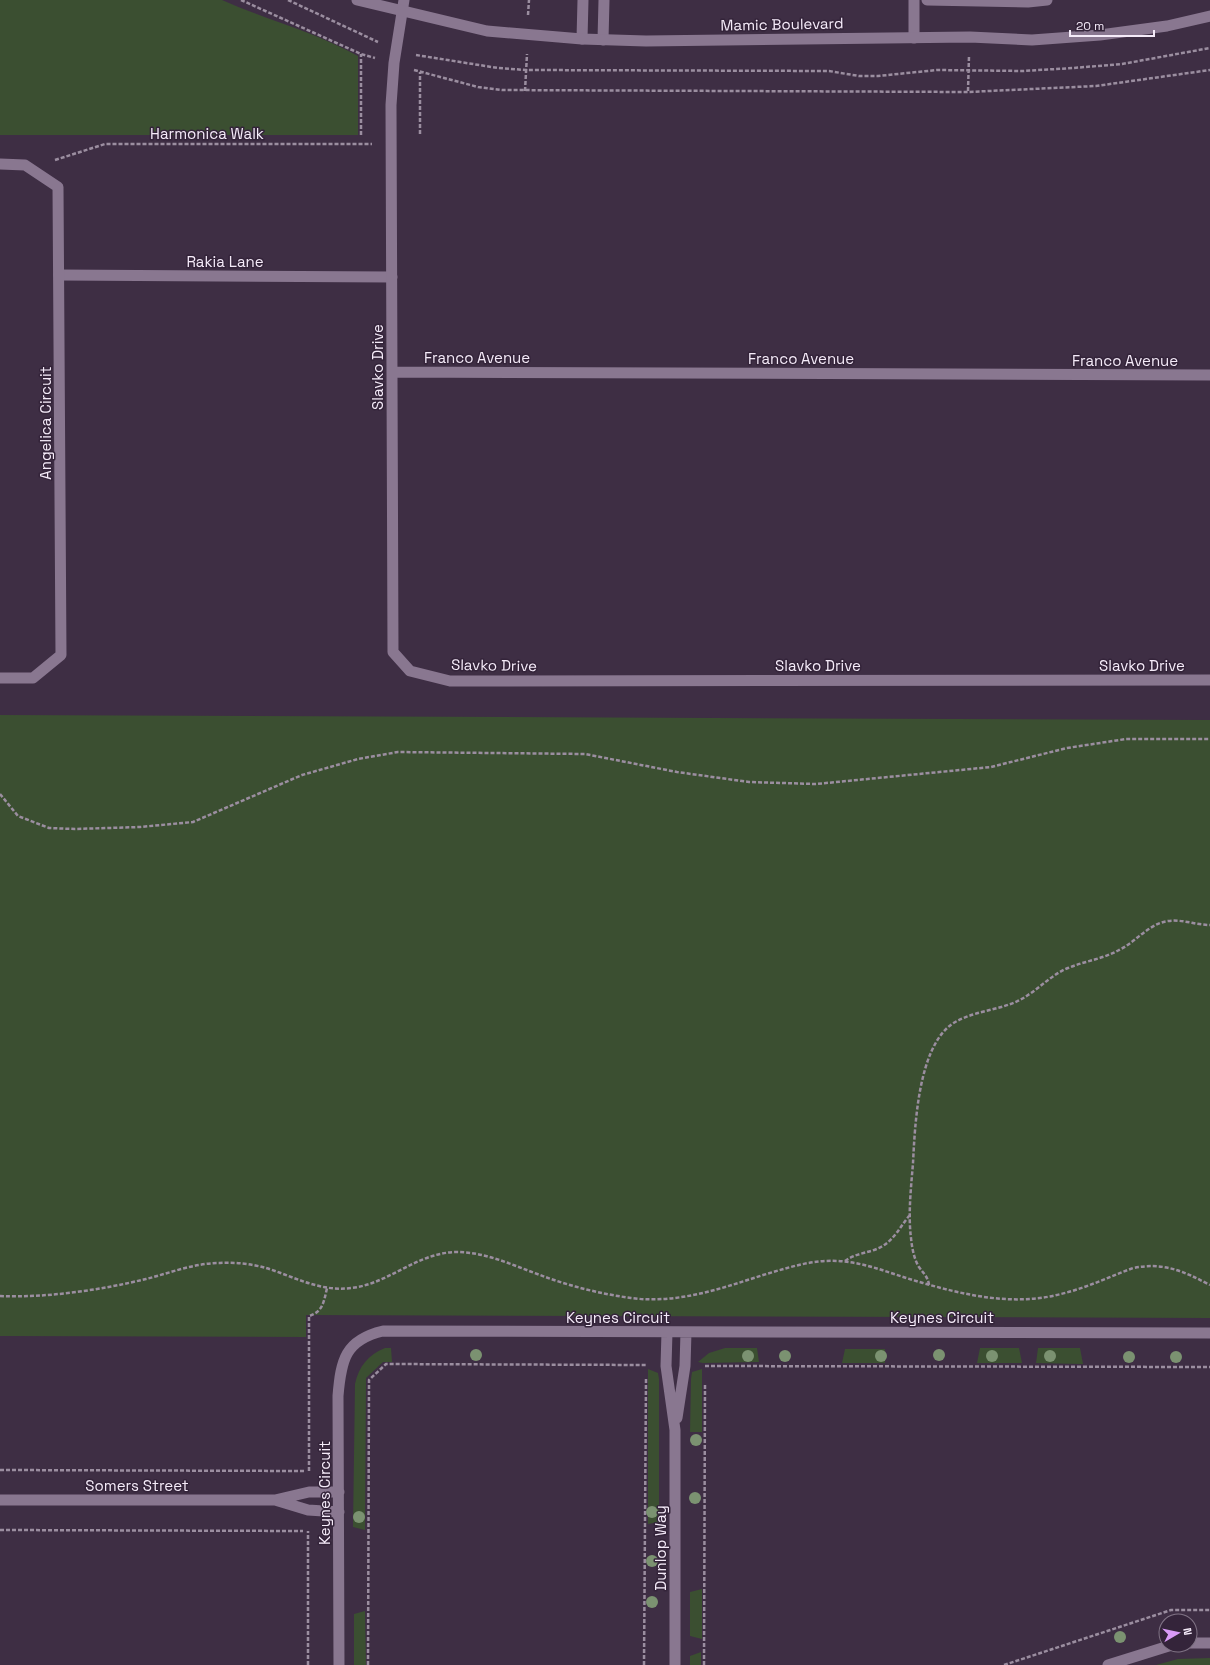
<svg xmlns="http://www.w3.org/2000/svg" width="1210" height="1665" viewBox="0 0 1210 1665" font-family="'Space Grotesk',sans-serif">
	<rect width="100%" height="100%" fill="#3e2e44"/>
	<path fill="#3b4f31" d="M0,0H222C267,20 315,32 358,56V135H0Z
		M0,715L1210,720V1318L306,1315V1337L0,1336Z
		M385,1348H391L392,1362H383L366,1378L365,1530L353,1527L355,1384C359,1366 368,1355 385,1348Z
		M725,1348H757L759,1362L703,1363L698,1362L709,1353Z
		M980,1348H1019L1022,1363H977Z
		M1038,1348H1080L1083,1364L1036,1363Z
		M845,1349H885V1363H842Z
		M648,1369L658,1373L659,1379V1522L648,1524Z
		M702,1369V1432H690L691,1379L692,1372Z
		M702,1589V1639L690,1636V1592Z
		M365,1611L366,1665H354V1614Z
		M701,1652V1665H690V1656Z
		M1210,1658V1665H1156L1178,1659Z"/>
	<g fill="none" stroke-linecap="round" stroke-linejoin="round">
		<path stroke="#9b8ea0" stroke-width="2.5" stroke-dasharray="4 2" stroke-linecap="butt" d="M241,0L361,54L375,58
			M288,0L378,42
			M528,15L529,0
			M416,55L498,68L526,70L829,71L859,76H878L937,70L1023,71L1073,68L1122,64L1210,48
			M414,70L478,87L502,90L968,92L1096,86L1210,70
			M525,91L527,54
			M968,91L969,56
			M420,134V72
			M361,135V54
			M55,160L105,144H372
			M0,794L18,816L49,828L75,829L140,827L193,822L302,775L358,759L398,752L585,754L677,772L749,782L816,784L991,767L1067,748L1126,739H1210
			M845,1261C855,1253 870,1253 881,1247C894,1240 900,1227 909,1216
			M929,1285C928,1277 924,1274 919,1267C914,1259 912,1248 911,1238C908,1214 911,1188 913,1163C915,1125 918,1048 952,1024C975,1009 1006,1011 1028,995C1042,986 1053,974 1068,968C1085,961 1103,959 1119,950C1136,942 1148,924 1168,921C1182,919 1196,925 1210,925
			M0,1296C46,1298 101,1290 146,1279C170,1273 194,1263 220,1263C235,1262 252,1264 266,1268C295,1277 320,1292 351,1288C389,1284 416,1253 456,1252C486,1252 512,1265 540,1275C569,1286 601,1294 631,1298C677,1304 720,1289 763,1275C784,1269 804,1262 826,1261C860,1259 890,1274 923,1283C968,1296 1015,1306 1061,1294C1086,1288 1109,1277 1133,1268C1164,1262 1183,1271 1210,1285
			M705,1366L1210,1367
			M0,1470L304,1471
			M309,1471V1316C323,1312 324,1301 327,1288
			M0,1530L303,1531
			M308,1665V1531
			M368,1665L369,1380L386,1364L646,1365
			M644,1665L646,1378
			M704,1665L705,1384
			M1004,1665L1171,1610H1210"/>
		<path stroke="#897790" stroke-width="11" d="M59,275L392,277"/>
		<path stroke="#897790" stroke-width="11" d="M404,0L394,63L391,105L393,652L410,671L450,681L1210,680
			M914,38V0
			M582,39L583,0
			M603,40L604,0
			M0,164L25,165L58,187L61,655L33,678H0
			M392,372L1210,375
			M667,1332L666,1366L675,1430V1665
			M677,1418L685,1366L686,1332
			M0,1500H275L309,1492H339
			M275,1500L308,1510L339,1512
			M1190,1643H1210
			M339,1665L338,1396C341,1360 345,1340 383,1331L1210,1333
			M1108,1665L1172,1645"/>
		<path stroke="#897790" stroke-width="11" d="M357,0L487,31L582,39L646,41L970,37L1032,40L1100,35L1167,26L1210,16
			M927,0L1028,2L1047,0"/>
	</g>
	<g fill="#7b9271">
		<circle cx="476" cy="1355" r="6"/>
		<circle cx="939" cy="1355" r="6"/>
		<circle cx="748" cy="1356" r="6"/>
		<circle cx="785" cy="1356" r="6"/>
		<circle cx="881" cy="1356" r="6"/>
		<circle cx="992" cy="1356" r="6"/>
		<circle cx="1050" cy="1356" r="6"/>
		<circle cx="1129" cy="1357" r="6"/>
		<circle cx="1176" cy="1357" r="6"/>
		<circle cx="696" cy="1440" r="6"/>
		<circle cx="695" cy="1498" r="6"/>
		<circle cx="652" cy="1512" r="6"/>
		<circle cx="359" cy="1517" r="6"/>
		<circle cx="652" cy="1561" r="6"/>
		<circle cx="652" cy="1602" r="6"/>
		<circle cx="1120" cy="1637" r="6"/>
	</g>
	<g text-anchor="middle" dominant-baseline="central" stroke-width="3" stroke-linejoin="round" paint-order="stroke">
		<g font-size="15" fill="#f5ebf9" stroke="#34243a">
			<text transform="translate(782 24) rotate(-1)">Mamic Boulevard</text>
			<text x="207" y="133">Harmonica Walk</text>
			<text x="225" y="261">Rakia Lane</text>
			<text x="477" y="357">Franco Avenue</text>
			<text x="801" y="358">Franco Avenue</text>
			<text x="1125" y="360">Franco Avenue</text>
			<text transform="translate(377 367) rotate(-90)">Slavko Drive</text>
			<text transform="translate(45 423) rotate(-90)">Angelica Circuit</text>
			<text transform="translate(494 665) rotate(1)">Slavko Drive</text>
			<text x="818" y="665">Slavko Drive</text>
			<text x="1142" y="665">Slavko Drive</text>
			<text x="618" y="1317">Keynes Circuit</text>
			<text x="942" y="1317">Keynes Circuit</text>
			<text x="137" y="1485">Somers Street</text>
			<text transform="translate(324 1493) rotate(-90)">Keynes Circuit</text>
			<text transform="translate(660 1548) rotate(-90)">Dunlop Way</text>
		</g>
	</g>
	<g transform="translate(1178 1633) rotate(81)"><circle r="19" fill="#34243a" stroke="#817486"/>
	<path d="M0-3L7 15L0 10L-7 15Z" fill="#d99af7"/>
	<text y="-6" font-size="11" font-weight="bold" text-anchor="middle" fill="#f5ebf9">N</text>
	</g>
	<path d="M1070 30v6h84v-6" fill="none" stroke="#f5ebf9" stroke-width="2"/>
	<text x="1076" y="30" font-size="12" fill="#f5ebf9" stroke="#34243a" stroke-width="3" paint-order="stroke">20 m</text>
</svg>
